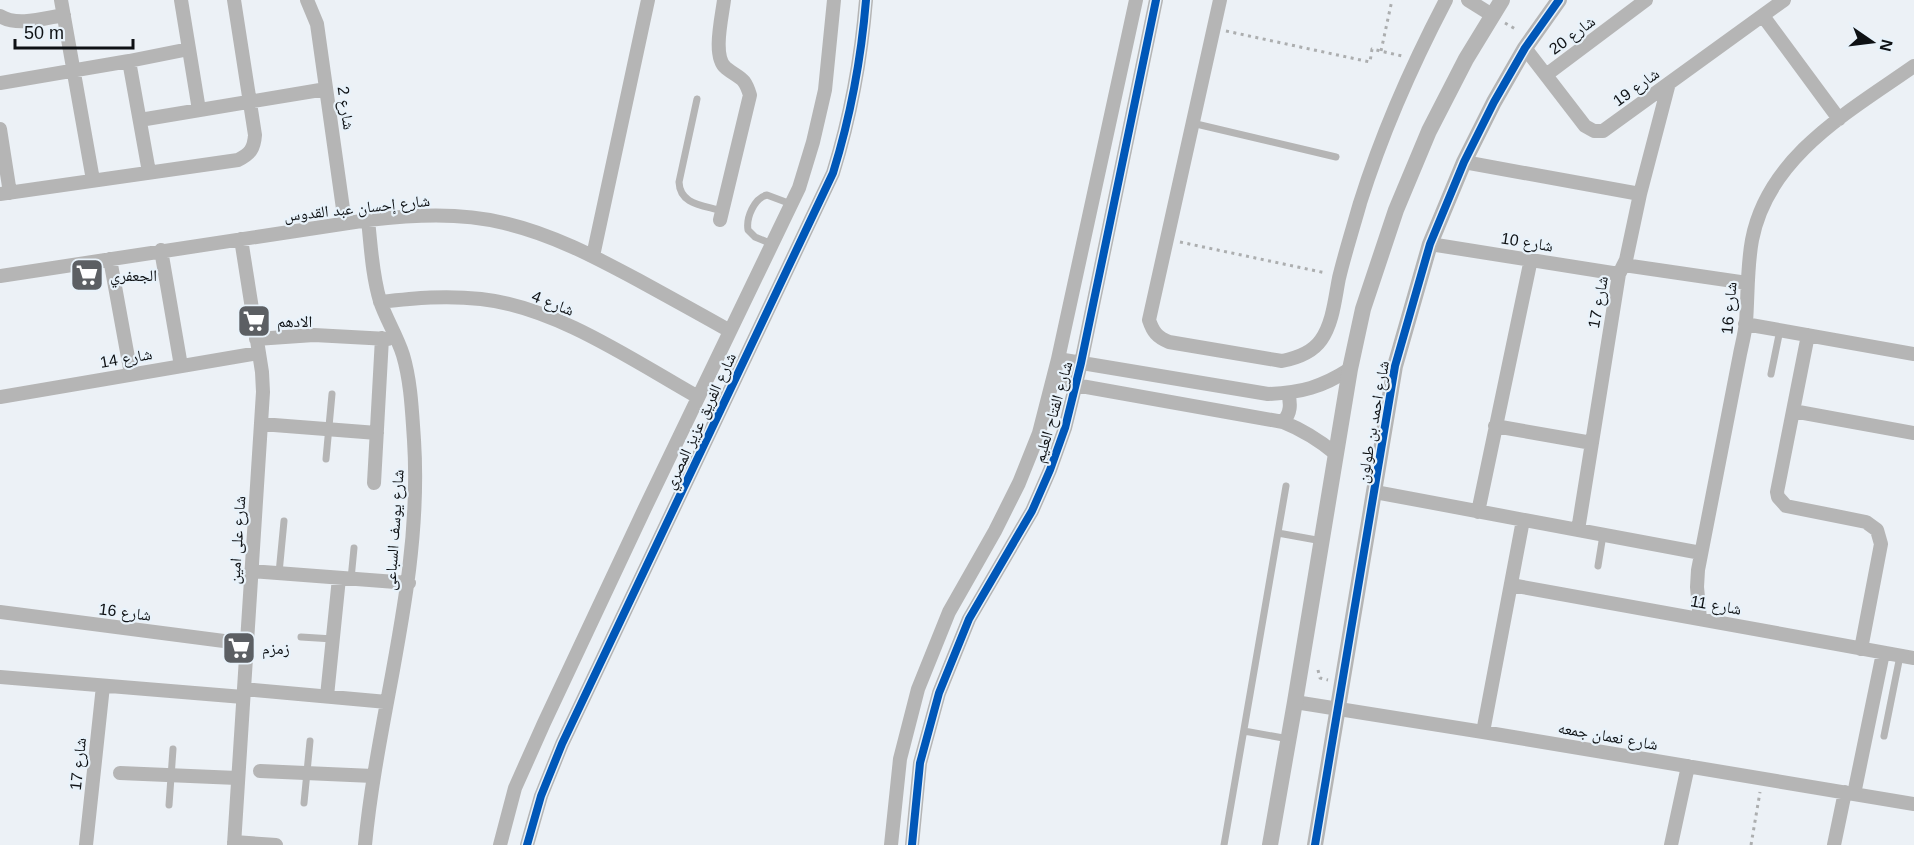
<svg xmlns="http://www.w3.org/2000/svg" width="1914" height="845" viewBox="0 0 1914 845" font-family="Arial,'Noto Naskh Arabic',sans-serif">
	<rect width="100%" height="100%" fill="#ecf1f6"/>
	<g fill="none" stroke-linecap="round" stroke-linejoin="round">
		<path stroke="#acaeaf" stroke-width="3" stroke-dasharray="3 4.5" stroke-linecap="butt" d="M1505,23L1517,30
			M1226,31L1370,62L1372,49L1402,56
			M1381,51L1392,0
			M1180,242L1326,273
			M1318,670L1320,678L1328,680
			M1751,845L1760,792"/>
		<path stroke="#b5b5b5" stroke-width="7" d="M697,99L679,182C680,205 703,205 722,211
			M1192,123L1336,157
			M772,244L755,237L748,230C746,218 754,198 767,195L791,204
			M1771,374L1780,330
			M326,459L332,394
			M1278,533L1322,541
			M1598,566L1603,535
			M279,573L284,521
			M351,579L354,548
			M301,637L333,639
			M1244,731L1289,739
			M1884,736L1900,656
			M304,803L310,741
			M169,805L173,749
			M1224,845L1286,486"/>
		<path stroke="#b5b5b5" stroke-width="14" d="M61,0L93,180
			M181,0L199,110
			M307,0L317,24L345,223
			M1220,0L1149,320C1153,332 1157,337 1169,342L1282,361C1297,358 1312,353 1321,340C1333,323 1335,298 1339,278C1345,253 1353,228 1360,203C1382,133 1412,65 1446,0
			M1468,0L1492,15
			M0,16C17,27 45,18 64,15
			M1763,16L1839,119
			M1525,48L1585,126L1594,131H1603L1784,0
			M129,61L149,172
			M1546,75L1646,0
			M0,83L129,61L189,49
			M140,120L326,89
			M0,129L10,193
			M1464,162L1640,194
			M0,194L238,160C250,154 254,149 255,135L234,0
			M720,220L750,95C744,76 741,80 726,68C712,57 722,17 724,0
			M1430,244L1619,274
			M161,250L181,366
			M593,256L648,0
			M110,259L131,374
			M1624,265L1747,283
			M0,276L368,220C413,215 459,212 504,223C552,234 595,257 638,280C669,297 700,314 730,331
			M380,302C416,298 445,295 481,299C556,307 634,361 698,397
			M1745,324L1914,354
			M1808,335L1777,492L1778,497L1786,506L1866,522L1877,530L1881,544L1861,649
			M256,339L314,335L388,339
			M1058,359L1268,394C1301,393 1322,387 1350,369
			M1053,381L1283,422C1303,430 1319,440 1336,454
			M0,397L258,353
			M1793,411L1914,433
			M1283,422C1291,413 1291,404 1288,393
			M261,424L377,433
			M1495,426L1592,443
			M374,483L382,338
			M1375,492L1701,553
			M1478,512L1531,259
			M1578,530L1619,274L1626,260L1640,194L1669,83
			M251,571L409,583
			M1511,585L1914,658
			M0,612L247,644
			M1700,619L1697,587L1698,570L1740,354C1742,344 1745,333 1746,322C1748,295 1747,267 1752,240C1768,156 1850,111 1914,66
			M0,677L243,697
			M244,689L387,702
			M327,696L339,578
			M1295,702L1483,732L1914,804
			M1483,732L1523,520
			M260,771L373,776
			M120,773L237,778
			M1854,794L1883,653
			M234,842L276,845
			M86,845L103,686
			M234,845L263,392L262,372L241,239
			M365,845C378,709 423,579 414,440C412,412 411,382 403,355C397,336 386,319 380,301C372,274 371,247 368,220
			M500,845L515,788L544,723L645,508L799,188L813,142L825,90L834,0
			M527,845L541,796L562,744L833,173C851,115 861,61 866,0
			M891,845L900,759L918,689L949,612L995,531L1019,483L1039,433L1058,359L1136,0
			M912,845L920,763L939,693L969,619L1032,511L1050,470L1065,428L1081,363L1156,0
			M1671,845L1688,766
			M1834,845L1845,792"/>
		<path stroke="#b5b5b5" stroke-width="16" d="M1270,845L1295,702L1350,369L1363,309L1396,210L1429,131L1466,59L1502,0
			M1315,845L1395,366L1430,244L1464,162L1494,102L1525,48L1559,0"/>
		<defs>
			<path id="cycleway" d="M527,845L541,796L562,744L833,173C851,115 861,61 866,0
				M912,845L920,763L939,693L969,619L1032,511L1050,470L1065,428L1081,363L1156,0
				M1315,845L1395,366L1430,244L1464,162L1494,102L1525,48L1559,0"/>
		</defs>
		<use href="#cycleway" stroke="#e8f2fa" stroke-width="11"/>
		<use href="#cycleway" stroke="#0057b8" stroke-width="8"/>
	</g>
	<defs>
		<symbol id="supermarket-square" viewBox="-11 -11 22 22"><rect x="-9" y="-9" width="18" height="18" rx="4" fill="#5c5f63" stroke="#e8f2fa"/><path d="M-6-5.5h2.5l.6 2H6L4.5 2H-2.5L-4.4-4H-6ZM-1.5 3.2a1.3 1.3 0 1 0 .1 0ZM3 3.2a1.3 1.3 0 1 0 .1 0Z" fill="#fff"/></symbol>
	</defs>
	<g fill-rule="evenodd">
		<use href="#supermarket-square" x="68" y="256" width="38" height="38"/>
		<use href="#supermarket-square" x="235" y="302" width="38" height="38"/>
		<use href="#supermarket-square" x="220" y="629" width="38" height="38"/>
	</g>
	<g text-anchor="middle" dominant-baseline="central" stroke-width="4.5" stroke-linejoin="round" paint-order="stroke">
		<g font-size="16" fill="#0e1114" stroke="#e8f2fa">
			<text transform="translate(1572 35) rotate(-37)">شارع 20</text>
			<text transform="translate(1636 87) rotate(-36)">شارع 19</text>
			<text transform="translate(346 108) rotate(82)">شارع 2</text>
			<text transform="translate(357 208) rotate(-6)">شارع إحسان عبد القدوس</text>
			<text transform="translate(1527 242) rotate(9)">شارع 10</text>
			<text transform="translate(1598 302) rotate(-80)">شارع 17</text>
			<text transform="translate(553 303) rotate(21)">شارع 4</text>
			<text transform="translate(1729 308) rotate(-85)">شارع 16</text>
			<text transform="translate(126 358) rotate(-10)">شارع 14</text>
			<text transform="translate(1053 412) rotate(-74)">شارع الفتاح العليم</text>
			<text transform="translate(700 421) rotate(-65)">شارع الفريق عزيز المصري</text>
			<text transform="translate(1373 422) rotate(-80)">شارع احمد بن طولون</text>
			<text transform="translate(394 530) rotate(-86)">شارع يوسف السباعى</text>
			<text transform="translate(237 540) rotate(-86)">شارع على امين</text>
			<text transform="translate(1716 605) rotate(10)">شارع 11</text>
			<text transform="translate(125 612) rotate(7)">شارع 16</text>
			<text transform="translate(1608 736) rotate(10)">شارع نعمان جمعه</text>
			<text transform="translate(78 764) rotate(-84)">شارع 17</text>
		</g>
		<g font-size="16" fill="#0e1114" stroke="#e8f2fa" text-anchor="start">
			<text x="110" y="275">الجعفري</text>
			<text x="277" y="321">الادهم</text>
			<text x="262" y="648">زمزم</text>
		</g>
	</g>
	<g transform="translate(1872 42) rotate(104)" stroke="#e8f2fa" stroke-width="4.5" paint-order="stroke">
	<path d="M0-4.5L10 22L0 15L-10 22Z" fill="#0e1114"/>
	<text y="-9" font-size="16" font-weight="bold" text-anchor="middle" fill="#0e1114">N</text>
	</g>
	<path d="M15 39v9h118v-9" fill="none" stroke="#0e1114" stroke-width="3"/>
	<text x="24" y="39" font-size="18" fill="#0e1114" stroke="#e8f2fa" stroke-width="4.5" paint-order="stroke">50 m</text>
</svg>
